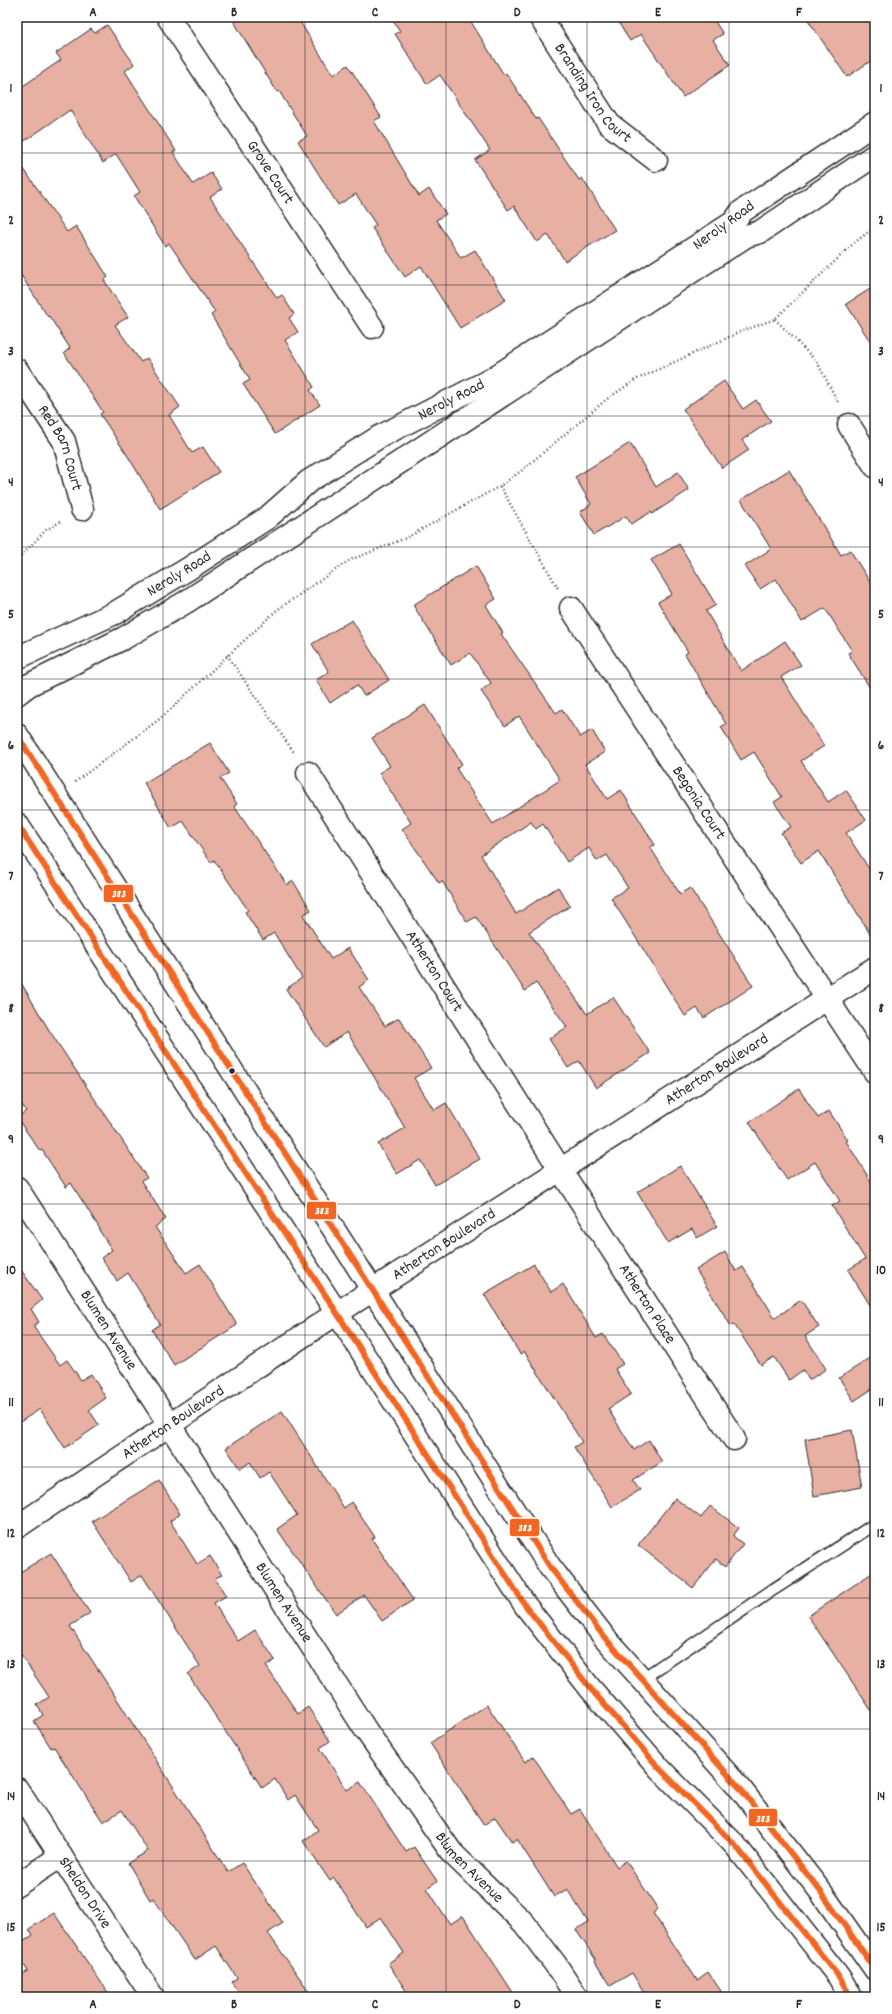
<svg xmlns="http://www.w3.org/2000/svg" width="892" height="2014" viewBox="0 0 892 2014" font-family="Dekko,sans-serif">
	<rect width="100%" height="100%" fill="#fff"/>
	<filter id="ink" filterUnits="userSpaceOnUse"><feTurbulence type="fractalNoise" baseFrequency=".025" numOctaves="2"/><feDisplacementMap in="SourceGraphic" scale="8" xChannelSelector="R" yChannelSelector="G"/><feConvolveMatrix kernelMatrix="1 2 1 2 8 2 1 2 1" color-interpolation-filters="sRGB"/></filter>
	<g filter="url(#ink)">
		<path fill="#e8afa3" stroke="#2b2b2b" d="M231,17H297L333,75L348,65L381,117L374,121L419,196L429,189L446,214L436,220L461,258L475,250L506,300L460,328L421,266L405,277L372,228L376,225L356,194L338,205L298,141L307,136L279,91L277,92Z
			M391,17H468L504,75L506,73L536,119L538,118L579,180L582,178L615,230L565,261L548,235L537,242L514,206L508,210L475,160L490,150L440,75L427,84L395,34L400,31Z
			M615,17H712L723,34L713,40L730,65L683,97L641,34L630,41Z
			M806,17H875V58L847,77Z
			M107,25L134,64L125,71L176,151L173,152L193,184L211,173L222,189L210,197L277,298L282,295L294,314L289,318L298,332L285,340L314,387L310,390L320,405L275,434L243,384L250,380L211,315L215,312L169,243L165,246L134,196L140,192L116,154L103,163L70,110L17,146V90L61,60L56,53L91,29L95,33Z
			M17,159L67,232L76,226L108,277L104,280L128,317L115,325L141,362L147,358L180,407L169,415L192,453L203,447L219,472L160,509L129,458L100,414L103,412L64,353L70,348L49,316L48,317L17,269Z
			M875,286V349L846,304Z
			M724,381L743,409L756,400L771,421L742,440L749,450L722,468L683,409Z
			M630,443L656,487L678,472L689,490L652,514L651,512L631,524L626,516L594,535L580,512L591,504L575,477Z
			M789,470L841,555L850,550L875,590V696L848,653L852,651L825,608L802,622L776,579L760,589L745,566L771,549L741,500Z
			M679,544L716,605L706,611L741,671L785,641L801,665L781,677L824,746L801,761L828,802L846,790L866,820L846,833L875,878V942L819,851L801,863L781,833L791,827L774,802L782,797L754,752L741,760L721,727L726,724L685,654L688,652L658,602L672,594L651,560Z
			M476,566L496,599L486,605L503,633L501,634L556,713L562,709L580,737L592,730L605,752L585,764L607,799L621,790L655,845L650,847L680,894L690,888L753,986L704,1018L697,1008L685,1016L611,898L628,888L607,855L597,861L589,848L567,862L543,824L536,829L531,822L481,855L516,914L558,887L570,906L529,932L587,1014L613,997L650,1053L596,1088L579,1061L568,1068L549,1039L567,1027L536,983L525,991L476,917L467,922L442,881L439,883L402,829L411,823L379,773L390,766L372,738L425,705L462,764L456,768L493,824L560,780L519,716L505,726L481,691L491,683L470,653L451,665L413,605Z
			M352,620L389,680L364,696L357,685L330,703L316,680L329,672L312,644Z
			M210,743L229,773L220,778L237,804L234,806L287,885L293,881L311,910L303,915L331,959L348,948L369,980L359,987L385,1026L399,1018L431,1068L414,1078L434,1110L446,1103L480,1159L435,1185L420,1160L397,1174L378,1144L405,1128L347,1032L324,1047L286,989L302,978L274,933L263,940L245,912L248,910L214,860L211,863L183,821L171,828L144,783Z
			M17,976L49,1030L147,1178L141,1181L166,1219L155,1227L186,1273L200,1264L237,1325L174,1365L152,1330L160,1324L128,1273L117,1281L101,1258L112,1250L99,1230L100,1229L71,1183L66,1187L42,1150L40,1151L17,1118L26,1111L17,1097Z
			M799,1089L818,1118L829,1111L848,1140L846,1141L875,1188V1313L848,1270L865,1259L832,1206L840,1201L815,1162L787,1180L749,1122Z
			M680,1166L717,1226L697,1238L692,1229L668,1243L637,1192Z
			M725,1252L736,1271L743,1267L775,1318L801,1300L819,1327L805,1336L826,1369L809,1380L803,1370L789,1380L774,1357L761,1365L734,1324L731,1326L696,1270Z
			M17,1264L42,1300L31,1309L39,1322L33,1326L60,1365L67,1360L81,1380L91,1374L106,1398L89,1410L99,1425L65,1448L40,1409L17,1424Z
			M534,1264L551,1292L563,1284L596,1338L603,1334L623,1364L615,1369L631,1394L608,1409L634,1450L649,1440L662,1462L633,1480L640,1490L612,1507L574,1447L582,1442L524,1351L520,1354L484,1294Z
			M875,1355V1387L854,1401L839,1378Z
			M282,1411L344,1508L351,1502L375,1537L372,1539L413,1600L382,1621L364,1595L336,1614L277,1529L297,1515L269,1472L260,1478L250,1462L240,1469L226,1448Z
			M852,1430L862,1487L814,1496L805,1439Z
			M159,1480L180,1514L170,1521L197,1564L210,1556L222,1575L215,1578L226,1596L214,1603L238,1641L255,1630L275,1660L266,1666L298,1714L308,1707L330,1741L320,1748L347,1790L360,1782L406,1852L414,1847L437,1881L427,1888L450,1924L463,1916L516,1997H410L388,1963L404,1953L381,1917L366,1927L334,1878L330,1881L303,1841L318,1830L295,1795L288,1800L275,1779L262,1788L188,1674L200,1666L142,1575L131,1582L92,1521Z
			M675,1498L701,1518L710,1506L739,1528L733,1536L743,1544L725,1567L716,1559L693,1588L638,1545Z
			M51,1553L90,1613L70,1626L228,1872L242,1863L283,1923L268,1933L313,1997H242L231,1982L237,1978L216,1946L195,1960L153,1898L150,1900L128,1863L148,1851L122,1810L103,1822L54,1747L51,1748L34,1721L43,1715L37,1705L49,1697L17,1649V1574Z
			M875,1571V1716L808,1616Z
			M487,1705L525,1762L533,1756L571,1814L580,1809L617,1867L626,1861L658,1909L653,1913L697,1980L708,1972L725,1997H647L632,1973L610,1986L595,1962L596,1960L576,1930L588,1922L567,1889L554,1897L517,1839L512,1842L495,1817L484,1825L430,1743Z
			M54,1913L111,1997H17V1978L28,1971L17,1955V1946L33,1935L29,1929Z"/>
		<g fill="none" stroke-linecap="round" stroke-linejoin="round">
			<defs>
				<path id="lane" d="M642,1679L774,1589L875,1524"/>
				<g id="street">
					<path id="s1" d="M168,17L372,327"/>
					<path id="s2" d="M540,17L609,124L656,160"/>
					<path id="s3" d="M17,370L64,441L82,509"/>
					<path d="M849,425L875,466"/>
					<path id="s4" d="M571,608L875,1072"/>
					<path id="s5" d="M308,773L560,1169L734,1439"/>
					<path id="s6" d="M17,1188L367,1732L452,1853L524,1923L556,1965L577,1997"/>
					<path id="s7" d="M17,1527L337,1313L875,968"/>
					<path id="s8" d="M17,1789L153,1997"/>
					<path d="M17,1885L61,1856"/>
				</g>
				<g id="secondary">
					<path id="s9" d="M17,658L115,613L188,569L267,518L309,481L379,437L492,379L734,222L741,212L875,123"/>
					<path d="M17,694L29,685L124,638L186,602L746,236L760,232L875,155"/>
					<path d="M17,735L550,1567L605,1638L739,1787L821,1892L875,1969"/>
					<path d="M17,824L337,1313L525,1605L590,1688L660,1769L735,1845L839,1977L851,1997"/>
				</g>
			</defs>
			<use href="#lane" stroke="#2b2b2b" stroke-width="14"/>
			<use href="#street" stroke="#2b2b2b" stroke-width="25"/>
			<use href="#secondary" stroke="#2b2b2b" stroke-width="25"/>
			<path stroke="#2b2b2b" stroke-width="2.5" stroke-dasharray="1 3" stroke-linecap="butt" d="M775,319L817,362L839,404
				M500,486L559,590
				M17,563L19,558L46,530L63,520
				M227,655L295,754
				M75,782L161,718L277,610L350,560L406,538L500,486L521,471L607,399L635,380L740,332L775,319L854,243L875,227"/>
			<use href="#lane" stroke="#fff" stroke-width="11"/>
			<use href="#street" stroke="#fff" stroke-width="22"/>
			<use href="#secondary" stroke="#fff" stroke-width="22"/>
			<defs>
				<path id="bus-1" d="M17,735L550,1567L605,1638L739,1787L821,1892L875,1969
					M17,824L337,1313L525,1605L590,1688L660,1769L735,1845L839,1977L851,1997"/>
			</defs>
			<use href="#bus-1" stroke="#fff" stroke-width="9"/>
			<use href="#bus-1" stroke="#f26522" stroke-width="6"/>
		</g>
	</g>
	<path fill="none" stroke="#2b2b2b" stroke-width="1" stroke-opacity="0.55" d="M163,17V1997M305,17V1997M446,17V1997M587,17V1997M729,17V1997M17,153H875M17,285H875M17,416H875M17,547H875M17,679H875M17,810H875M17,941H875M17,1073H875M17,1204H875M17,1335H875M17,1467H875M17,1598H875M17,1729H875M17,1861H875"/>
	<circle fill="#2b2b2b" stroke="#fff" stroke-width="1.5" cx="232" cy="1071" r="3.5"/>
	<g text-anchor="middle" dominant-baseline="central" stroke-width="3" stroke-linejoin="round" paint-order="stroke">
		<g font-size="16" fill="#2b2b2b" stroke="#fff">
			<text stroke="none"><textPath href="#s2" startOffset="93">Branding Iron Court</textPath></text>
			<text stroke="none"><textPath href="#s1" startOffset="186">Grove Court</textPath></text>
			<text transform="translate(724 226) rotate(-36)">Neroly Road</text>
			<text stroke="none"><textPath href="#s9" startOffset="507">Neroly Road</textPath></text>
			<text stroke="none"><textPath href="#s3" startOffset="90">Red Barn Court</textPath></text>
			<text stroke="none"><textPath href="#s9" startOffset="183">Neroly Road</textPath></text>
			<text stroke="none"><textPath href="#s4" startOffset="233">Begonia Court</textPath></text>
			<text stroke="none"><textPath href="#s5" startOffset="235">Atherton Court</textPath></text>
			<text stroke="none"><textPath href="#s7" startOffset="836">Atherton Boulevard</textPath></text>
			<text stroke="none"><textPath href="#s7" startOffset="512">Atherton Boulevard</textPath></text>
			<text stroke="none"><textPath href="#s5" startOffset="630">Atherton Place</textPath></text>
			<text stroke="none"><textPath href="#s6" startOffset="169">Blumen Avenue</textPath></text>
			<text stroke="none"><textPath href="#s7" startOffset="188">Atherton Boulevard</textPath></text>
			<text stroke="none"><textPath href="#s6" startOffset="493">Blumen Avenue</textPath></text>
			<text stroke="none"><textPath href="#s6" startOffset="817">Blumen Avenue</textPath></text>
			<text stroke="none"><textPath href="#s8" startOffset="124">Sheldon Drive</textPath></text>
		</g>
	</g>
	<g stroke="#fff" stroke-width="1.5">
		<rect x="103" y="884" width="31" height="19" rx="4" fill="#f26522"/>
		<rect x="306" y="1201" width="31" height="19" rx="4" fill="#f26522"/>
		<rect x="509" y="1518" width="31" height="19" rx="4" fill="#f26522"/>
		<rect x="748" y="1808" width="30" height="19" rx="4" fill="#f26522"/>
	</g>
	<g font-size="11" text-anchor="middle" font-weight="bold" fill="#fff">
		<text x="119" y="897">383</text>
		<text x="322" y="1214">383</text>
		<text x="525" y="1531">383</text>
		<text x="763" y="1822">383</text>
	</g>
	<rect width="892" height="2014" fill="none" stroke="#fff" stroke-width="44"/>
	<rect x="22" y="22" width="848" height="1970" fill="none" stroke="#2b2b2b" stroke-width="1.5"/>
	<g font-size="13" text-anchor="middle" font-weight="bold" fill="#2b2b2b">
		<text x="93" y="16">A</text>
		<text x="234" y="16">B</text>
		<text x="375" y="16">C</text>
		<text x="517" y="16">D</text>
		<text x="658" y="16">E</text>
		<text x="799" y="16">F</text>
		<text x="11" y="92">1</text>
		<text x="881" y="92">1</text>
		<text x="11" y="224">2</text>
		<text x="881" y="224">2</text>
		<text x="11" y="355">3</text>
		<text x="881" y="355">3</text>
		<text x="11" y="486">4</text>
		<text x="881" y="486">4</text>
		<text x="11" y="618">5</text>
		<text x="881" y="618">5</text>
		<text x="11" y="749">6</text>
		<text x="881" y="749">6</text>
		<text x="11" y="880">7</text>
		<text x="881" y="880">7</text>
		<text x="11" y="1012">8</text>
		<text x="881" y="1012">8</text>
		<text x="11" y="1143">9</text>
		<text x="881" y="1143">9</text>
		<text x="11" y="1274">10</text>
		<text x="881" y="1274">10</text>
		<text x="11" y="1406">11</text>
		<text x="881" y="1406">11</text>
		<text x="11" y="1537">12</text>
		<text x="881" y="1537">12</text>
		<text x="11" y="1668">13</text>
		<text x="881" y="1668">13</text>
		<text x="11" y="1800">14</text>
		<text x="881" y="1800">14</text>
		<text x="11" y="1931">15</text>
		<text x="881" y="1931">15</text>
		<text x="93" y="2008">A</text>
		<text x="234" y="2008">B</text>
		<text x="375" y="2008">C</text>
		<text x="517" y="2008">D</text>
		<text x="658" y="2008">E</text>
		<text x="799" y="2008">F</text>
	</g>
</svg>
